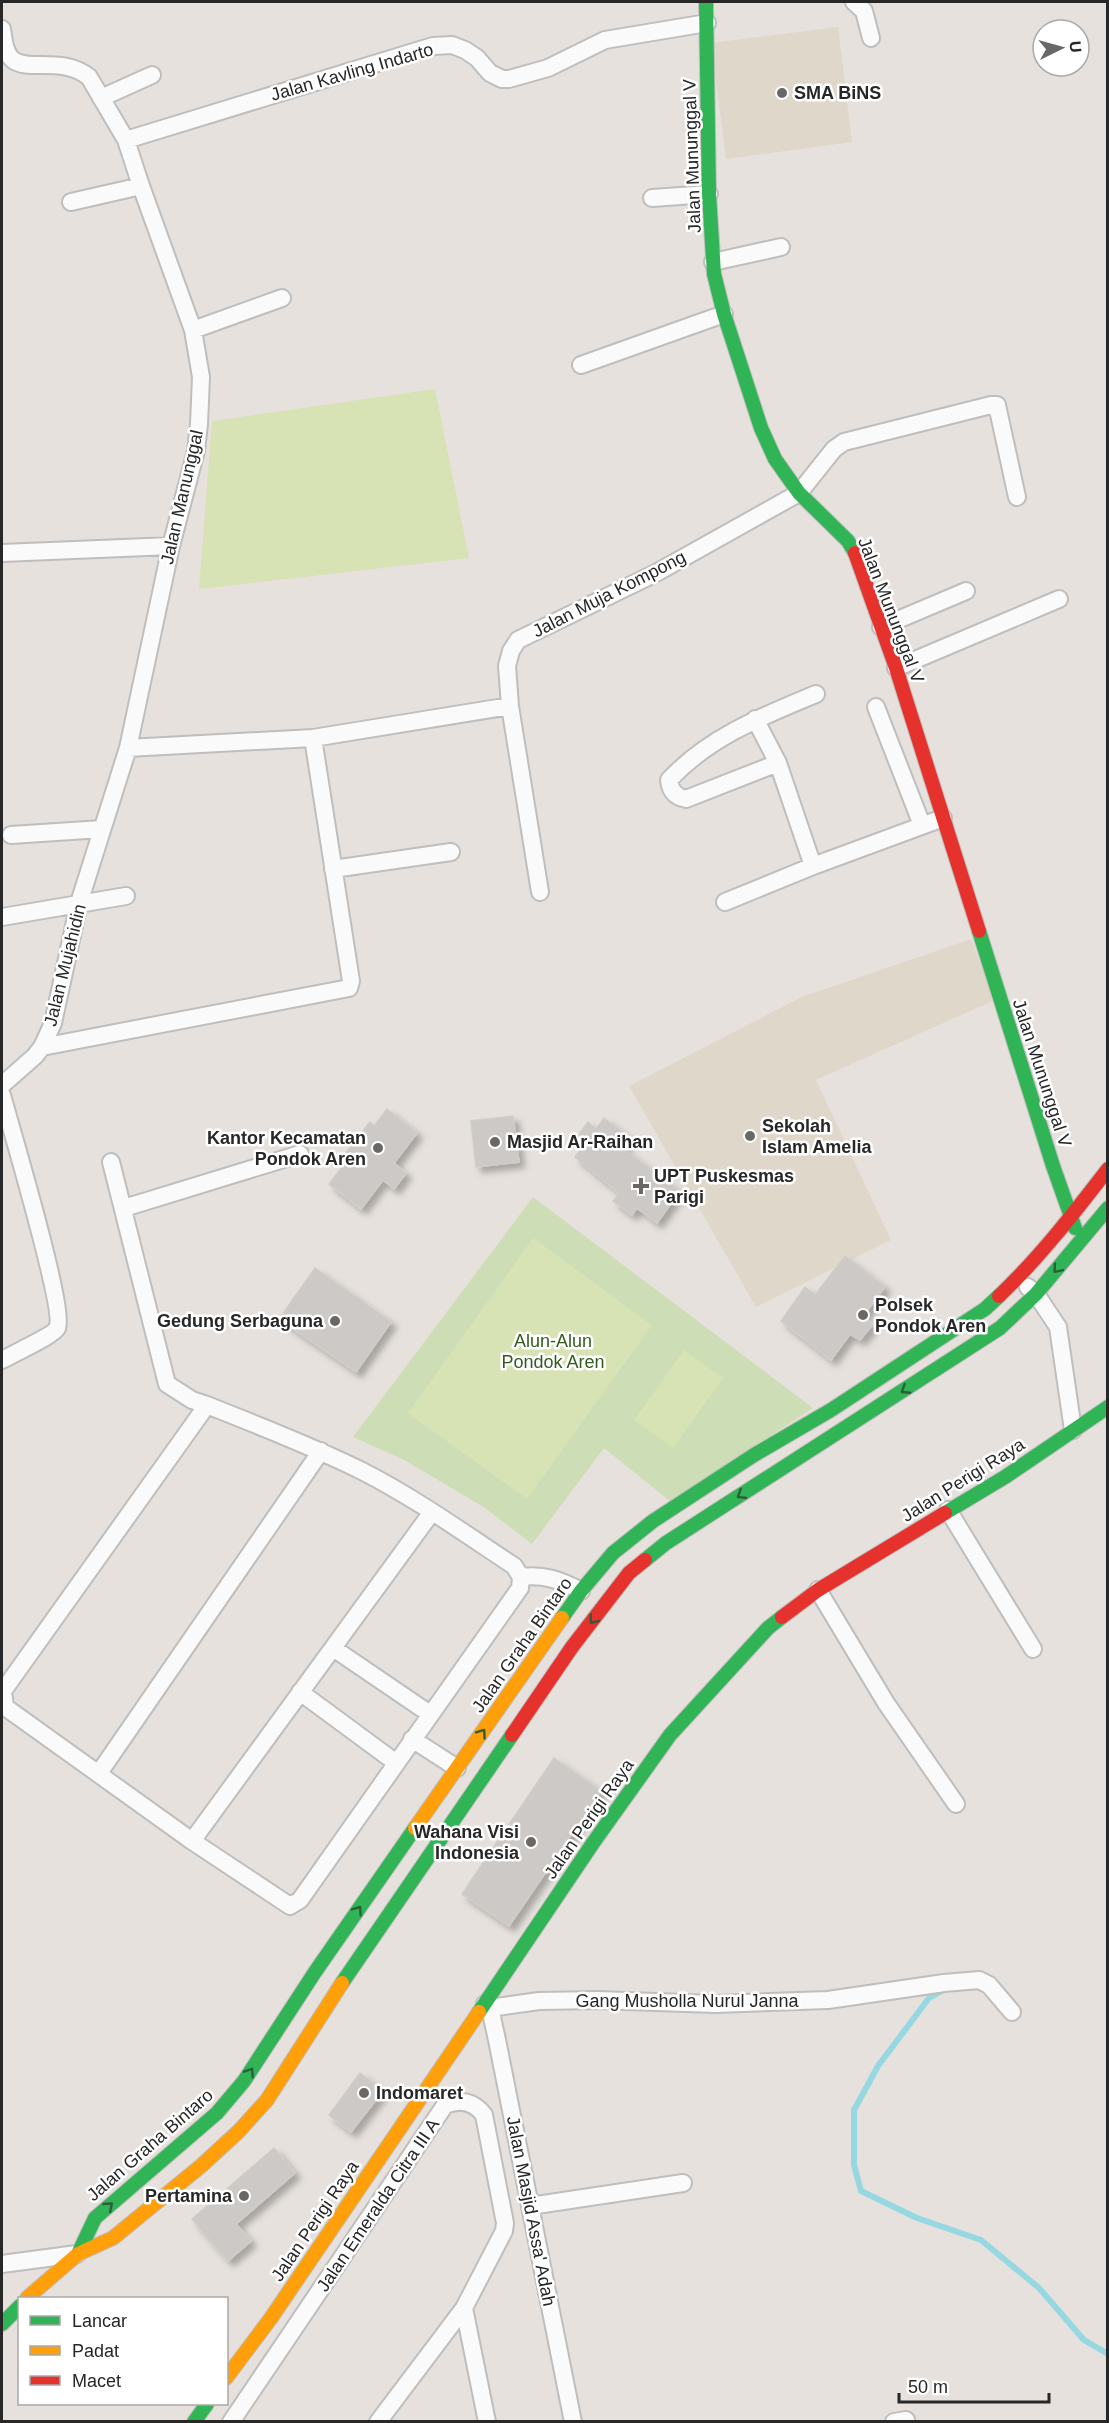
<svg xmlns="http://www.w3.org/2000/svg" width="1109" height="2423" viewBox="0 0 1109 2423" font-family="Helvetica,sans-serif">
	<defs>
		<filter id="shadow"><feDropShadow dx="5.5" dy="5.5" stdDeviation="3" flood-color="#0004"/></filter>
	</defs>
	<rect width="100%" height="100%" fill="#e6e1dc"/>
	<path fill="#e0d7cb" d="M838,27L852,142L726,159L711,43Z
		M971,939L995,1000L816,1080L891,1240L756,1307L629,1086L802,997Z"/>
	<path fill="#cddeb7" d="M533,1197L813,1408L670,1501L604,1448L532,1544L485,1508L406,1461L353,1437Z"/>
	<path fill="#d7e2b5" d="M435,389L469,558L199,589L212,421Z
		M533,1238L652,1325L527,1499L408,1413Z
		M684,1350L723,1378L673,1448L634,1420Z"/>
	<g fill="none" stroke-linecap="round" stroke-linejoin="round">
		<path stroke="#96d8e2" stroke-width="6" d="M945,1989L929,1998L878,2066L854,2110V2165L861,2191L917,2218L981,2240L1039,2288L1084,2340L1108,2354"/>
	</g>
	<path fill="#ccc9c6" stroke="#d0ccc8" stroke-width="1.5" filter="url(#shadow)" d="M387,1109L417,1133L394,1163L406,1173L394,1189L383,1180L361,1209L329,1184L343,1166L338,1163L370,1122L374,1126Z
		M513,1116L519,1162L476,1167L471,1121Z
		M604,1118L630,1138L622,1148L680,1191L657,1223L637,1208L632,1215L613,1201L619,1193L575,1157L585,1144L576,1138L588,1122L596,1129Z
		M845,1256L885,1287L863,1316L873,1324L860,1340L850,1334L831,1360L781,1321L805,1287L815,1295Z
		M315,1268L391,1322L356,1372L279,1319Z
		M554,1758L601,1791L509,1926L462,1894Z
		M360,2073L383,2091L351,2132L329,2115Z
		M274,2148L295,2173L236,2224L251,2241L228,2261L192,2219Z"/>
	<g fill="none" stroke-linecap="round" stroke-linejoin="round">
		<defs>
			<path id="street" d="M854,2L864,11L871,38
				M2,29C4,40 4,52 13,60C29,72 63,56 89,77L126,140L141,186L193,330L201,377L199,424L196,451L171,546L128,748L79,903L53,1023L42,1047L35,1056L2,1085
				M101,98L152,75
				M126,140L433,46L452,45L465,50L477,58L490,73L502,79H509L548,68L605,40L707,23
				M652,198L709,194
				M71,202L141,186
				M713,262L781,247
				M193,330L282,298
				M581,365L724,314
				M2,553L171,546
				M881,627L966,591
				M896,668L1059,599
				M876,707L922,825
				M755,719L778,763L813,866
				M128,748L313,738L510,706
				M778,763L686,799C675,797 670,790 669,780C709,737 763,716 816,694
				M11,835L102,829
				M333,869L451,852
				M540,892L510,706L507,666L511,651L518,640L656,573L799,493L834,449L844,442L991,405H997L1017,497
				M725,902L813,866L943,818
				M2,917L126,896
				M42,1047L349,988L351,981L313,738
				M2,1095C10,1125 66,1311 57,1328C54,1335 11,1355 2,1360
				M111,1162L167,1384L192,1400L207,1405
				M124,1208L300,1154
				M1028,1287L1036,1294L1058,1327L1073,1430
				M207,1405C259,1426 312,1446 362,1471C415,1498 464,1533 514,1566L521,1577L520,1588L300,1900L290,1906L192,1841L5,1707L3,1691Z
				M948,1510L1033,1649
				M521,1577C544,1574 560,1580 581,1591
				M818,1590L886,1703L956,1804
				M333,1648L430,1714
				M300,1692L395,1762
				M412,1739L457,1768
				M99,1773L321,1451
				M192,1841L432,1512
				M485,2004L490,2008L497,2040L573,2422
				M490,2008L539,2001L597,2000L716,2004L828,2000L944,1983L979,1980L989,1985L1012,2012
				M530,2206L683,2183
				M2,2264L77,2254
				M464,2308L487,2422
				M231,2422L445,2105C460,2099 474,2101 484,2115L505,2223L504,2231L464,2308L378,2422
				M894,2422L906,2420"/>
			<path id="fast" d="M706,2L709,194L714,274L724,314L761,428L775,459L799,493L848,541L855,553
				M979,931L1053,1166L1075,1228
				M945,1513L1005,1477L1108,1407
				M645,1560L666,1543L1000,1328L1036,1294L1108,1208
				M562,1618L581,1591L613,1553L653,1521L754,1455L831,1410L985,1309L999,1296
				M342,1983L512,1735
				M479,2012L593,1843L670,1735L768,1628L782,1617
				M78,2254L95,2218L217,2113L244,2081L315,1972L415,1828
				M2,2324L20,2306
				M194,2422L207,2404"/>
			<path id="slow" d="M415,1828L562,1618
				M27,2298L78,2254L113,2238L201,2166L239,2131L267,2100L342,1983
				M226,2378L271,2318L479,2012"/>
			<path id="jam" d="M855,553L896,668L979,931
				M999,1296C1040,1257 1074,1213 1108,1169
				M782,1617L818,1590L945,1513
				M512,1735L572,1647L629,1573L645,1560"/>
		</defs>
		<use href="#street" stroke="#bfbebe" stroke-width="20"/>
		<use href="#fast" stroke="#bfbebe" stroke-width="16"/>
		<use href="#slow" stroke="#bfbebe" stroke-width="16"/>
		<use href="#jam" stroke="#bfbebe" stroke-width="16"/>
		<use href="#street" stroke="#fbfafa" stroke-width="16"/>
		<use href="#fast" stroke="#30b455" stroke-width="14"/>
		<use href="#slow" stroke="#ff9f0a" stroke-width="14"/>
		<use href="#jam" stroke="#e5322d" stroke-width="14"/>
	</g>
	<defs><path id="oneway-chevron" d="M-2-3.5L2.5 0L-2 3.5" fill="none" stroke-width="1.6" stroke-linecap="round" stroke-linejoin="round" transform="scale(1.5)"/></defs>
	<g stroke="#2b5f39">
		<use href="#oneway-chevron" transform="translate(1057 1269) rotate(130)"/>
		<use href="#oneway-chevron" transform="translate(905 1390) rotate(147)"/>
		<use href="#oneway-chevron" transform="translate(741 1495) rotate(148)"/>
		<use href="#oneway-chevron" transform="translate(593 1620) rotate(128)"/>
		<use href="#oneway-chevron" transform="translate(482 1733) rotate(-55)"/>
		<use href="#oneway-chevron" transform="translate(358 1910) rotate(-55)"/>
		<use href="#oneway-chevron" transform="translate(250 2072) rotate(-57)"/>
		<use href="#oneway-chevron" transform="translate(109 2206) rotate(-41)"/>
	</g>
	<g fill="#6a6866" stroke="#fff" stroke-width="2">
		<circle cx="782" cy="93" r="6"/>
		<circle cx="750" cy="1136" r="6"/>
		<circle cx="495" cy="1142" r="6"/>
		<circle cx="378" cy="1148" r="6"/>
		<path d="M638 1177h6v6h6v6h-6v6h-6v-6h-6v-6h6z"/>
		<circle cx="863" cy="1315" r="6"/>
		<circle cx="335" cy="1321" r="6"/>
		<circle cx="531" cy="1842" r="6"/>
		<circle cx="364" cy="2093" r="6"/>
		<circle cx="244" cy="2196" r="6"/>
	</g>
	<g text-anchor="middle" dominant-baseline="central" stroke-width="5" stroke-linejoin="round" paint-order="stroke">
		<g font-size="18" fill="#272727" stroke="#fff">
			<text transform="translate(352 72) rotate(-16)">Jalan Kavling Indarto</text>
			<text transform="translate(692 156) rotate(-92)">Jalan Mununggal V</text>
			<text transform="translate(182 497) rotate(-77)">Jalan Manunggal</text>
			<text transform="translate(609 594) rotate(-27)">Jalan Muja Kompong</text>
			<text transform="translate(891 610) rotate(69)">Jalan Mununggal V</text>
			<text transform="translate(65 965) rotate(-76)">Jalan Mujahidin</text>
			<text transform="translate(1042 1073) rotate(72)">Jalan Mununggal V</text>
			<text transform="translate(963 1480) rotate(-32)">Jalan Perigi Raya</text>
			<text transform="translate(522 1645) rotate(-55)">Jalan Graha Bintaro</text>
			<text transform="translate(589 1819) rotate(-55)">Jalan Perigi Raya</text>
			<text x="687" y="2001">Gang Musholla Nurul Janna</text>
			<text transform="translate(150 2145) rotate(-41)">Jalan Graha Bintaro</text>
			<text transform="translate(378 2205) rotate(-56)">Jalan Emeralda Citra III A</text>
			<text transform="translate(531 2211) rotate(79)">Jalan Masjid Assa' Adah</text>
			<text transform="translate(315 2221) rotate(-56)">Jalan Perigi Raya</text>
		</g>
		<g font-size="18" font-weight="bold" fill="#272727" stroke="#fff" text-anchor="start">
			<text x="794" y="93">SMA BiNS</text>
			<text x="762" y="1126">Sekolah<tspan x="762" dy="21">Islam Amelia</tspan></text>
			<text x="366" y="1138" text-anchor="end">Kantor Kecamatan<tspan x="366" dy="21">Pondok Aren</tspan></text>
			<text x="507" y="1142">Masjid Ar-Raihan</text>
			<text x="654" y="1176">UPT Puskesmas<tspan x="654" dy="21">Parigi</tspan></text>
			<text x="875" y="1305">Polsek<tspan x="875" dy="21">Pondok Aren</tspan></text>
			<text x="323" y="1321" text-anchor="end">Gedung Serbaguna</text>
			<text x="519" y="1832" text-anchor="end">Wahana Visi<tspan x="519" dy="21">Indonesia</tspan></text>
			<text x="376" y="2093">Indomaret</text>
			<text x="232" y="2196" text-anchor="end">Pertamina</text>
		</g>
		<g font-size="18" fill="#335c1e" stroke="#fff">
			<text x="553" y="1341">Alun-Alun<tspan x="553" dy="21">Pondok Aren</tspan></text>
		</g>
	</g>
	<rect width="1109" height="2423" fill="none" stroke="#272727" stroke-width="6"/>
	<rect x="18" y="2297" width="210" height="108" fill="#ffffff" stroke="#a9a9a9" stroke-width="1.5"/>
	<rect x="30" y="2316" width="30" height="9" fill="#30b455" stroke="#a9a9a9" stroke-width="1.5"/>
	<text x="72" y="2327" font-size="18" fill="#272727">Lancar</text>
	<rect x="30" y="2346" width="30" height="9" fill="#ff9f0a" stroke="#a9a9a9" stroke-width="1.5"/>
	<text x="72" y="2357" font-size="18" fill="#272727">Padat</text>
	<rect x="30" y="2376" width="30" height="9" fill="#e5322d" stroke="#a9a9a9" stroke-width="1.5"/>
	<text x="72" y="2387" font-size="18" fill="#272727">Macet</text>
	<g transform="translate(1061 48) rotate(85)"><circle r="28" fill="#ffffff" stroke="#a9a9a9" stroke-width="1.5"/>
	<path d="M0-4.5L10 22L0 15L-10 22Z" fill="#6a6866"/>
	<text y="-9" font-size="16" font-weight="bold" text-anchor="middle" fill="#272727">U</text>
	</g>
	<path d="M899 2393v9h150v-9" fill="none" stroke="#272727" stroke-width="3"/>
	<text x="908" y="2393" font-size="18" fill="#272727" stroke="#ffffff" stroke-width="4.5" paint-order="stroke">50 m</text>
</svg>
